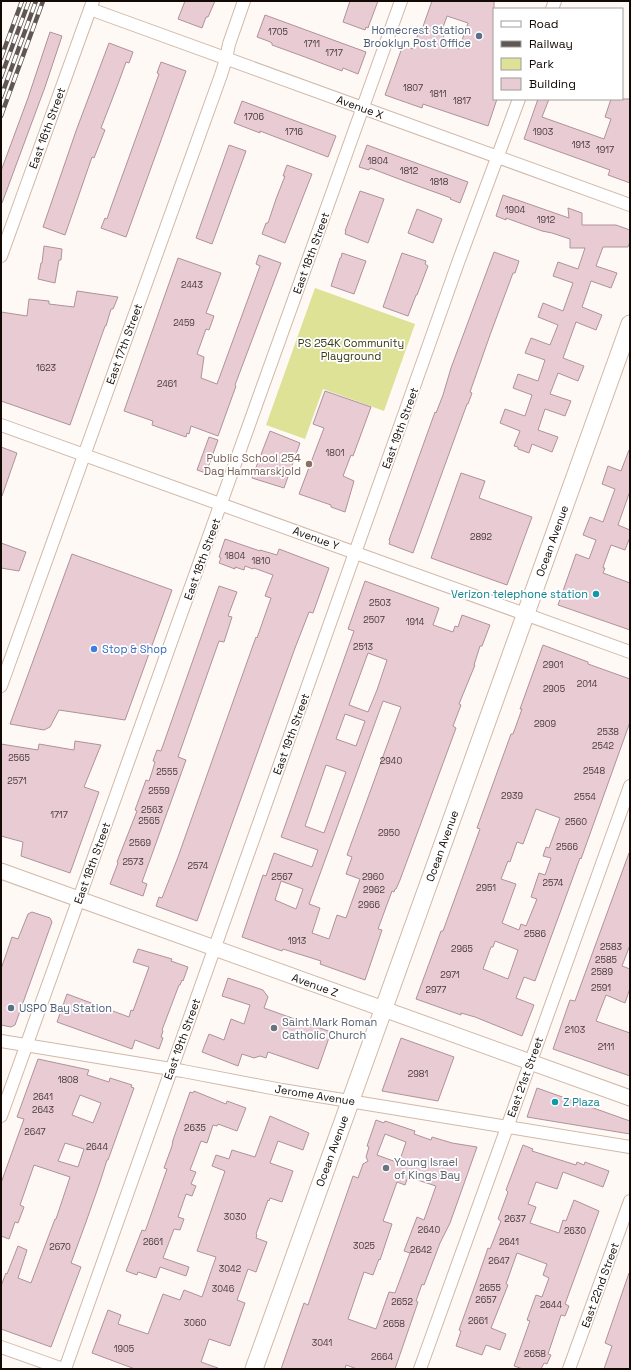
<svg xmlns="http://www.w3.org/2000/svg" width="631" height="1370" viewBox="0 0 631 1370" font-family="'Space Grotesk',sans-serif">
	<rect width="100%" height="100%" fill="#fef9f5"/>
	<path fill="#dde296" d="M315,288L415,324L384,411L323,389L305,439L266,425Z"/>
	<path fill="#e9cbd4" stroke="#af929b" fill-rule="evenodd" d="M185,1H215L208,17H206L202,28L178,19Z
		M350,1H378L369,25L368,28L366,27L365,30L343,22Z
		M432,1H494V99H497L488,126L423,104L422,108L385,95L403,45L413,49L418,34L420,35ZM447,16L468,23L459,49L442,43L444,35L441,33Z
		M265,15L366,52L358,74L343,68L342,71L305,57L272,45V43L268,41L257,37Z
		M50,32L62,36L45,87L2,203H1V171L28,98Z
		M109,43L133,52L129,63L126,62L118,84L101,128L105,130L94,158L92,157L65,235L43,227L76,131Z
		M161,62L186,71L126,237L101,228L105,218L107,219L111,207L159,74L157,73Z
		M538,99H549L542,117L604,139L611,119L605,117L611,99H630V183L608,175L610,170L524,139Z
		M242,101L336,136L328,157L260,131V133L234,123Z
		M229,145L246,151L212,244L196,238Z
		M367,145L468,182L460,203L450,199L451,198L407,182L370,168L369,170L359,167Z
		M287,165L312,174L285,243L262,234L266,223H268L276,199L285,176H283Z
		M360,191L384,199L368,243L345,234L346,231H345Z
		M503,195L569,218L568,208L582,213V225H616L630,230V242L628,247H603L596,266L617,273L611,288L591,281L582,307L602,315L596,330L576,322L563,358L584,366L578,381L558,373L550,394L571,401L565,416L545,409L538,430L558,437L552,452L532,444L529,453L518,449V447L514,446L520,431L500,423L505,409L525,416L532,395L513,388L518,374L538,381L545,360L525,353L531,338L550,345L558,325L538,317L543,303L563,311L573,283L553,276L558,262L578,269L585,248H570V239L552,233L542,231L506,218V220L496,216Z
		M417,209L442,219L433,243L408,233Z
		M44,246L62,249L61,260H59L55,283L38,279L41,263H42Z
		M494,252L519,261L515,273H513L490,335L470,392L472,393L468,404H467L413,553L389,544L390,541L389,540L435,412L436,413L443,395L451,368Z
		M342,253L366,261L354,294L331,286L340,258H341Z
		M402,253L426,261L425,264L428,266L417,295H416L408,316L383,307Z
		M259,255L281,263L235,385L236,386L218,436L191,426L189,434L187,433L186,437L152,425L153,421L124,411L178,258L221,273L206,313L214,316L209,330L206,329L197,354L204,357L201,378L217,384L260,266L256,264Z
		M77,291L118,297L113,309H111L106,326H105L70,425L1,401V312L27,316L29,299L49,301V304L74,307Z
		M325,391L371,407L353,456L351,455L343,476L354,481L345,512L331,507V505L299,494L324,428L313,424Z
		M270,431L300,443L284,488L252,478Z
		M209,437L218,440L206,473L197,470Z
		M1,447L17,453L2,496H1Z
		M629,450H630V491L618,525L630,530V537L625,550L611,545L604,564L603,568H605L603,573L630,583V630L558,605L576,554L589,559L596,540L583,535L590,517L603,522L615,489L602,484L608,466L621,471Z
		M461,473L485,481L479,498L532,517L507,585L431,558Z
		M225,539L260,551V550L277,555L279,549L329,568L313,613L309,612L295,648L197,921L156,906L159,897L162,898L178,857L252,648L256,637L257,638L271,598L265,596L273,575L254,568L253,569L245,566L244,570L235,567V569L219,563L221,558L219,557Z
		M1,543L26,552L19,571L1,568Z
		M72,554L172,590L125,720L59,710L50,727L44,730L10,724Z
		M365,581L439,608L433,625L453,632L455,626L458,627L462,615L490,625L482,646H480L474,665H475L459,704L461,705L453,726L456,728L400,880L396,889H395L394,892L392,891L378,929L382,930L365,980L320,964L321,961L283,949L282,951L242,937L263,875L266,876L274,853L312,867L318,850L281,837L354,631L348,629ZM368,653L387,660L377,690L368,712L349,705ZM383,701L401,707L347,855L352,857L346,874L360,879L346,918L337,915L329,939L312,933L320,908L309,904ZM345,714L365,721L356,746L336,739ZM326,765L346,772L324,833L305,826ZM281,881L303,889L296,909L275,900Z
		M219,586L237,592L228,616L232,617L224,642L219,641L178,757L186,760L142,882L147,884L143,896L110,884L118,863L117,862L137,811L135,810L146,780L149,781L152,772L155,762L153,761L157,750L161,751Z
		M543,645L588,662V664L630,679V722L581,859L580,858L535,981L524,977L516,998L534,1005L522,1036L475,1017L461,1013V1015L416,999L441,931H443L480,829L477,828L511,734H513L522,709H520ZM536,809L560,818L549,848L546,847L543,856L551,858L545,875L539,873L531,897L537,899L526,926L521,924L519,930L502,923L516,884L501,879L508,861L510,862L517,842L523,844ZM495,941L518,950L508,979L483,969L491,947H493Z
		M75,741L101,745L84,787L99,792L70,873L21,856L23,842L1,836V744L38,750L39,744L74,750Z
		M629,853H630V945L622,966L630,969V988L625,1003L606,995L596,1021L630,1033V1076L553,1049L570,1000L575,1001Z
		M32,912L50,918L52,922L15,1025L11,1027L1,1025V969L12,937L18,939L28,914Z
		M138,949L172,959L171,961L188,967L183,981L182,980L180,985H179L162,1030L163,1031L161,1037L163,1038L159,1049L135,1040L132,1049L57,1022L67,994L129,1017L131,1010L133,1011L149,967L133,962Z
		M228,978L263,990L268,997L264,1008L331,1032L318,1069L268,1052L266,1058L260,1056L254,1058L242,1054L238,1066L202,1052L209,1034L224,1040L231,1019L244,1024L250,1005L222,996Z
		M401,1038L454,1057L438,1101L382,1091Z
		M38,1059L89,1070L87,1075L109,1082L110,1078L132,1085L131,1087L134,1088L108,1160H107L100,1182L86,1222L71,1263L81,1267L51,1347L1,1329V1286L6,1273L7,1274L18,1246L27,1250L18,1278L31,1283L55,1219H56L70,1177L34,1165L20,1205L24,1207L18,1223L15,1222L9,1239L1,1236V1183L24,1119L17,1117ZM80,1095L101,1103L93,1123L72,1115ZM65,1143L84,1149L78,1167L58,1161Z
		M537,1088L630,1121V1134L527,1117Z
		M194,1091L226,1104L227,1101L246,1108L237,1131L218,1124L217,1126L213,1125L207,1143L201,1141L190,1170L196,1172L191,1184L196,1186L192,1196L186,1194L178,1217L184,1219L180,1230L174,1229L163,1258L189,1267L186,1276L160,1267L156,1278L138,1272L137,1275L126,1271L142,1230L145,1231L146,1229L167,1169L164,1168L172,1146L173,1140L190,1092L193,1093Z
		M270,1116L309,1133L303,1150L278,1141L270,1163L293,1171L282,1202L270,1198L269,1201L268,1200L256,1234L257,1235L256,1238L267,1242L256,1272L248,1269L237,1300L245,1303L230,1346L209,1339L201,1362L218,1368V1369H135L92,1353L108,1310L121,1315L118,1324L148,1334L163,1294L180,1300L184,1290L202,1297L216,1257L197,1251L225,1171L212,1166L216,1155L229,1159L232,1150L255,1157Z
		M376,1120L384,1123L385,1121L415,1131L414,1134L431,1140L432,1137L452,1143L477,1147L450,1223L440,1243L424,1285L422,1284L416,1301L418,1302L395,1369H357L346,1365L345,1369H281L304,1303L308,1305L353,1176L358,1178L363,1164L368,1161L366,1157L369,1147L367,1146ZM385,1134L406,1142L399,1163L377,1155ZM408,1177L436,1186L424,1220L417,1217L404,1251L410,1253L395,1293L389,1292L376,1329L348,1319L364,1272L373,1275L379,1259L380,1260L392,1224L383,1221L397,1182L405,1185Z
		M523,1145L533,1149L532,1151L576,1165L577,1162L584,1165L585,1162L609,1171L603,1187L563,1172L557,1189L536,1182L528,1204L536,1207L530,1223L559,1233L563,1220L566,1221L574,1200L599,1211L565,1304L569,1306L565,1316L561,1315L548,1354L551,1355L547,1364L544,1363L541,1369H523L514,1366L530,1321L527,1320L536,1295L542,1297L549,1278L543,1275L547,1264L517,1253L506,1284L508,1285L491,1328L506,1334L500,1350L486,1345L482,1355L456,1346L461,1331L459,1330L478,1277L488,1248L490,1249L501,1221L498,1219L508,1192L506,1190Z
		M629,1273H630V1369H604L612,1346L605,1343Z"/>
	<g fill="none" stroke-linecap="round" stroke-linejoin="round">
		<defs>
			<path id="minor" d="M90,9L630,205
				M552,9L555,1
				M1,256L93,1
				M1,425L630,652
				M1,686L221,75L226,59L229,44L244,1
				M1,1041L183,1071L282,1090L630,1147
				M1,1116L401,1
				M1,1347L63,1369
				M65,1369L459,260L519,99
				M420,1369L630,786
				M569,1369L630,1201"/>
			<path id="tertiary" d="M1,871L630,1098"/>
			<path id="secondary" d="M254,1369L630,324"/>
		</defs>
		<use href="#minor" stroke="#d1b8a8" stroke-width="14"/>
		<use href="#tertiary" stroke="#d1b8a8" stroke-width="17"/>
		<use href="#secondary" stroke="#d1b8a8" stroke-width="19"/>
		<use href="#minor" stroke="#fff" stroke-width="12"/>
		<use href="#tertiary" stroke="#fff" stroke-width="15"/>
		<use href="#secondary" stroke="#fff" stroke-width="17"/>
		<defs>
			<path id="rail" d="M1,58L22,1
				M1,77L29,1
				M1,97L36,1
				M1,116L43,1"/>
		</defs>
		<use href="#rail" stroke="#5e5753" stroke-width="4.5"/>
		<use href="#rail" stroke="#fff" stroke-width="3" stroke-dasharray="9" stroke-linecap="butt"/>
	</g>
	<g fill="#5c6f8a" stroke="#fff" stroke-width="1.5">
		<circle cx="479" cy="36" r="4"/>
		<circle cx="11" cy="1008" r="4"/>
	</g>
	<circle fill="#8d6e63" stroke="#fff" stroke-width="1.5" cx="309" cy="464" r="4"/>
	<g fill="#0f9aa8" stroke="#fff" stroke-width="1.5">
		<circle cx="596" cy="594" r="4"/>
		<circle cx="555" cy="1102" r="4"/>
	</g>
	<circle fill="#3f7fe0" stroke="#fff" stroke-width="1.5" cx="94" cy="649" r="4"/>
	<g fill="#6b7280" stroke="#fff" stroke-width="1.5">
		<circle cx="274" cy="1028" r="4"/>
		<circle cx="386" cy="1168" r="4"/>
	</g>
	<g text-anchor="middle" dominant-baseline="central" stroke-width="3.5" stroke-linejoin="round" paint-order="stroke">
		<g font-size="9" fill="#483a39">
			<text x="278" y="32">1705</text>
			<text x="312" y="44">1711</text>
			<text x="334" y="53">1717</text>
			<text x="413" y="88">1807</text>
			<text x="438" y="94">1811</text>
			<text x="462" y="101">1817</text>
			<text x="254" y="117">1706</text>
			<text x="294" y="132">1716</text>
			<text x="543" y="132">1903</text>
			<text x="581" y="145">1913</text>
			<text x="605" y="150">1917</text>
			<text x="378" y="161">1804</text>
			<text x="409" y="171">1812</text>
			<text x="439" y="182">1818</text>
			<text x="515" y="210">1904</text>
			<text x="546" y="220">1912</text>
			<text x="192" y="285">2443</text>
			<text x="184" y="323">2459</text>
			<text x="46" y="368">1623</text>
			<text x="167" y="384">2461</text>
			<text x="335" y="453">1801</text>
			<text x="481" y="537">2892</text>
			<text x="235" y="556">1804</text>
			<text x="261" y="561">1810</text>
			<text x="380" y="603">2503</text>
			<text x="374" y="620">2507</text>
			<text x="415" y="622">1914</text>
			<text x="363" y="647">2513</text>
			<text x="553" y="665">2901</text>
			<text x="587" y="684">2014</text>
			<text x="554" y="689">2905</text>
			<text x="545" y="724">2909</text>
			<text x="608" y="732">2538</text>
			<text x="603" y="746">2542</text>
			<text x="19" y="758">2565</text>
			<text x="391" y="761">2940</text>
			<text x="594" y="771">2548</text>
			<text x="167" y="772">2555</text>
			<text x="17" y="781">2571</text>
			<text x="159" y="791">2559</text>
			<text x="512" y="796">2939</text>
			<text x="585" y="797">2554</text>
			<text x="152" y="810">2563</text>
			<text x="59" y="815">1717</text>
			<text x="149" y="821">2565</text>
			<text x="576" y="822">2560</text>
			<text x="389" y="833">2950</text>
			<text x="140" y="843">2569</text>
			<text x="567" y="847">2566</text>
			<text x="133" y="862">2573</text>
			<text x="198" y="866">2574</text>
			<text x="282" y="877">2567</text>
			<text x="373" y="877">2960</text>
			<text x="553" y="883">2574</text>
			<text x="486" y="888">2951</text>
			<text x="374" y="890">2962</text>
			<text x="369" y="905">2966</text>
			<text x="535" y="934">2586</text>
			<text x="297" y="941">1913</text>
			<text x="611" y="947">2583</text>
			<text x="462" y="949">2965</text>
			<text x="606" y="960">2585</text>
			<text x="602" y="972">2589</text>
			<text x="450" y="975">2971</text>
			<text x="601" y="988">2591</text>
			<text x="436" y="990">2977</text>
			<text x="575" y="1030">2103</text>
			<text x="606" y="1047">2111</text>
			<text x="418" y="1074">2981</text>
			<text x="68" y="1080">1808</text>
			<text x="43" y="1097">2641</text>
			<text x="43" y="1110">2643</text>
			<text x="195" y="1128">2635</text>
			<text x="35" y="1132">2647</text>
			<text x="97" y="1147">2644</text>
			<text x="235" y="1217">3030</text>
			<text x="515" y="1219">2637</text>
			<text x="429" y="1230">2640</text>
			<text x="575" y="1231">2630</text>
			<text x="153" y="1242">2661</text>
			<text x="509" y="1242">2641</text>
			<text x="364" y="1246">3025</text>
			<text x="60" y="1247">2670</text>
			<text x="421" y="1250">2642</text>
			<text x="499" y="1261">2647</text>
			<text x="230" y="1269">3042</text>
			<text x="490" y="1288">2655</text>
			<text x="223" y="1289">3046</text>
			<text x="486" y="1300">2657</text>
			<text x="402" y="1302">2652</text>
			<text x="551" y="1305">2644</text>
			<text x="478" y="1321">2661</text>
			<text x="195" y="1323">3060</text>
			<text x="394" y="1324">2658</text>
			<text x="322" y="1343">3041</text>
			<text x="124" y="1349">1905</text>
			<text x="535" y="1354">2658</text>
			<text x="382" y="1357">2664</text>
		</g>
		<g font-size="11" fill="#4e5e75" stroke="#fff" text-anchor="end">
			<text x="471" y="30">Homecrest Station<tspan x="471" dy="13">Brooklyn Post Office</tspan></text>
			<text x="19" y="1008" text-anchor="start">USPO Bay Station</text>
		</g>
		<g font-size="11" fill="#120905" stroke="#fff">
			<text transform="translate(360 107) rotate(20)">Avenue X</text>
			<text transform="translate(47 128) rotate(-70)">East 16th Street</text>
			<text transform="translate(311 253) rotate(-70)">East 18th Street</text>
			<text transform="translate(124 344) rotate(-70)">East 17th Street</text>
			<text transform="translate(400 428) rotate(-70)">East 19th Street</text>
			<text transform="translate(316 538) rotate(20)">Avenue Y</text>
			<text transform="translate(552 541) rotate(-70)">Ocean Avenue</text>
			<text transform="translate(202 559) rotate(-70)">East 18th Street</text>
			<text transform="translate(291 734) rotate(-70)">East 19th Street</text>
			<text transform="translate(442 846) rotate(-70)">Ocean Avenue</text>
			<text transform="translate(92 863) rotate(-70)">East 18th Street</text>
			<text transform="translate(315 985) rotate(20)">Avenue Z</text>
			<text transform="translate(182 1039) rotate(-70)">East 19th Street</text>
			<text transform="translate(525 1077) rotate(-70)">East 21st Street</text>
			<text transform="translate(315 1095) rotate(9)">Jerome Avenue</text>
			<text transform="translate(332 1151) rotate(-70)">Ocean Avenue</text>
			<text transform="translate(600 1285) rotate(-70)">East 22nd Street</text>
		</g>
		<g font-size="11" fill="#393a15" stroke="#fff">
			<text x="351" y="343">PS 254K Community<tspan x="351" dy="13">Playground</tspan></text>
		</g>
		<g font-size="11" fill="#785e54" stroke="#fff" text-anchor="end">
			<text x="301" y="458">Public School 254<tspan x="301" dy="13">Dag Hammarskjold</tspan></text>
		</g>
		<g font-size="11" fill="#0d838f" stroke="#fff" text-anchor="end">
			<text x="588" y="594">Verizon telephone station</text>
			<text x="563" y="1102" text-anchor="start">Z Plaza</text>
		</g>
		<g font-size="11" fill="#366cbe" stroke="#fff" text-anchor="start">
			<text x="102" y="649">Stop &amp; Shop</text>
		</g>
		<g font-size="11" fill="#5b616d" stroke="#fff" text-anchor="start">
			<text x="282" y="1022">Saint Mark Roman<tspan x="282" dy="13">Catholic Church</tspan></text>
			<text x="394" y="1162">Young Israel<tspan x="394" dy="13">of Kings Bay</tspan></text>
		</g>
	</g>
	<rect width="631" height="1370" fill="none" stroke="#120905" stroke-width="4"/>
	<rect x="493" y="8" width="130" height="92" fill="#ffffff" stroke="#a09d9b"/>
	<rect x="501" y="21" width="20" height="6" fill="#ffffff" stroke="#a09d9b"/>
	<text x="529" y="28" font-size="12" fill="#120905">Road</text>
	<rect x="501" y="41" width="20" height="6" fill="#5e5753" stroke="#a09d9b"/>
	<text x="529" y="48" font-size="12" fill="#120905">Railway</text>
	<rect x="501" y="58" width="20" height="12" fill="#dde296" stroke="#a09d9b"/>
	<text x="529" y="68" font-size="12" fill="#120905">Park</text>
	<rect x="501" y="78" width="20" height="12" fill="#e9cbd4" stroke="#a09d9b"/>
	<text x="529" y="88" font-size="12" fill="#120905">Building</text>
</svg>
